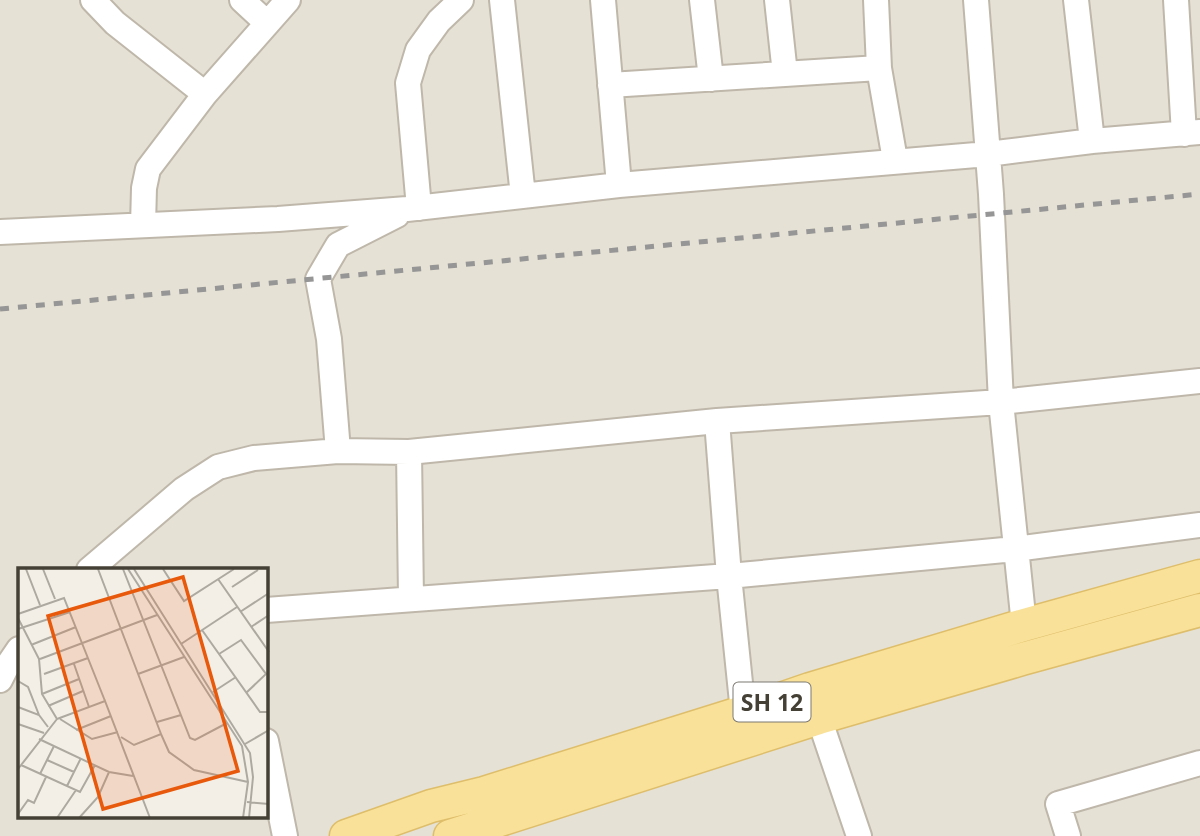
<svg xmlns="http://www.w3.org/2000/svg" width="1200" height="836" viewBox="0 0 1200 836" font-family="'Noto Sans',sans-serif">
	<rect width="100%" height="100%" fill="#f3efe7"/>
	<path fill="#e6e1d5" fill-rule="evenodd" d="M0,0H1200V836H0ZM19,570H266V817H19Z"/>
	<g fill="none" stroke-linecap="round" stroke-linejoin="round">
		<defs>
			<path id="minor" d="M93,0L115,23L205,94
				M242,0L267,23
				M502,0L523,196
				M702,0L711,79
				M777,0L785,74
				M876,0L879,68L895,160
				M976,0L991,194L1001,402L1024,625
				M1076,0L1092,141
				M1176,0L1184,134
				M610,85L879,68
				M619,185L988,154L1092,141L1200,132
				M419,208L408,83L418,50L439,21L461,0
				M143,225L144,188L148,169L205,94L288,0
				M0,232L278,219L407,209L619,185L603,0
				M717,421L729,576L743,712
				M338,451L409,452L717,421L1001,402L1200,381
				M409,452L411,598
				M89,570L184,489L218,467L254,458L338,451L329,339L318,279L338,245L397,215
				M266,610L729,576L1015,549L1200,525
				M0,680L6,668L19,649
				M819,718L859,836
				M266,741L285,836
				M1068,836L1058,804L1200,763"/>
			<path id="major" d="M346,836L431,806L484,793L743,712L810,689L1024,625L1200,576
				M450,836L819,718L1022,659L1200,610"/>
		</defs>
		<use href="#minor" stroke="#beb7aa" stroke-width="28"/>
		<use href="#major" stroke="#debe6a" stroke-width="35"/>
		<use href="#minor" stroke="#fff" stroke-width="24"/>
		<use href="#major" stroke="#f9e199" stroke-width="32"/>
		<path stroke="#969696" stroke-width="5" stroke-dasharray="9 9" stroke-linecap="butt" d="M0,309L1200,194"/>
	</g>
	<g text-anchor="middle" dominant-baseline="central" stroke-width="5" stroke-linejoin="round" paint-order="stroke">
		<rect fill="#fff" stroke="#7d7972" stroke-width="2" x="733.5" y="682.5" width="77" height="39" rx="5"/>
		<g font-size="23" font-weight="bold" fill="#454036">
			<text x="772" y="702">SH 12</text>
		</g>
	</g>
	<g transform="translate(18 568)">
		<rect width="250" height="250" fill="#f3efe7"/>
		<path fill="none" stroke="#ada9a0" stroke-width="2" d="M8,1L22,37M25,1L37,31M80,1L143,166M105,1L172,170L177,172L209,155M110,1L224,178L230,214L225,250M116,1L232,185L235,209L231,250M145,1L166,33L216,1M200,11L251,84M214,19L240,2M222,44L251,25M0,46L46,30L87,133M0,50L21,91L24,126L39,151L87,133L132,250M233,59L251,47M0,61L52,44M184,62L242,144H251M163,76L219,39M13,77L58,59M201,86L223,72L248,106L228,125M22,91L139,47M56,96L71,139M26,106L70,90M120,106L166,89M0,113L10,119L21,147M195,124L218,109M24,126L61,111M30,138L65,123M0,139L21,147L30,159M42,151L74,171L100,164M139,154L163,147M0,156L26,165M58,162L93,148M103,169L116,177L143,166L151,184L176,202L230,214M21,171L91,204L115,208M227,176L251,162M29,192L56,204M3,197L62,224L77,197M0,201L39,151M22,206L36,178M49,218L63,190M229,234L251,236M0,246L10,232L16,235L28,209M39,250L58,222M61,250L80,229L91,204"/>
		<path fill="#e8590c" fill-opacity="0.15" stroke="#e8590c" stroke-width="3.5" d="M165,9L220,203L85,241L30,48Z"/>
		<rect width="250" height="250" fill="none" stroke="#454036" stroke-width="3.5"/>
	</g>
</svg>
